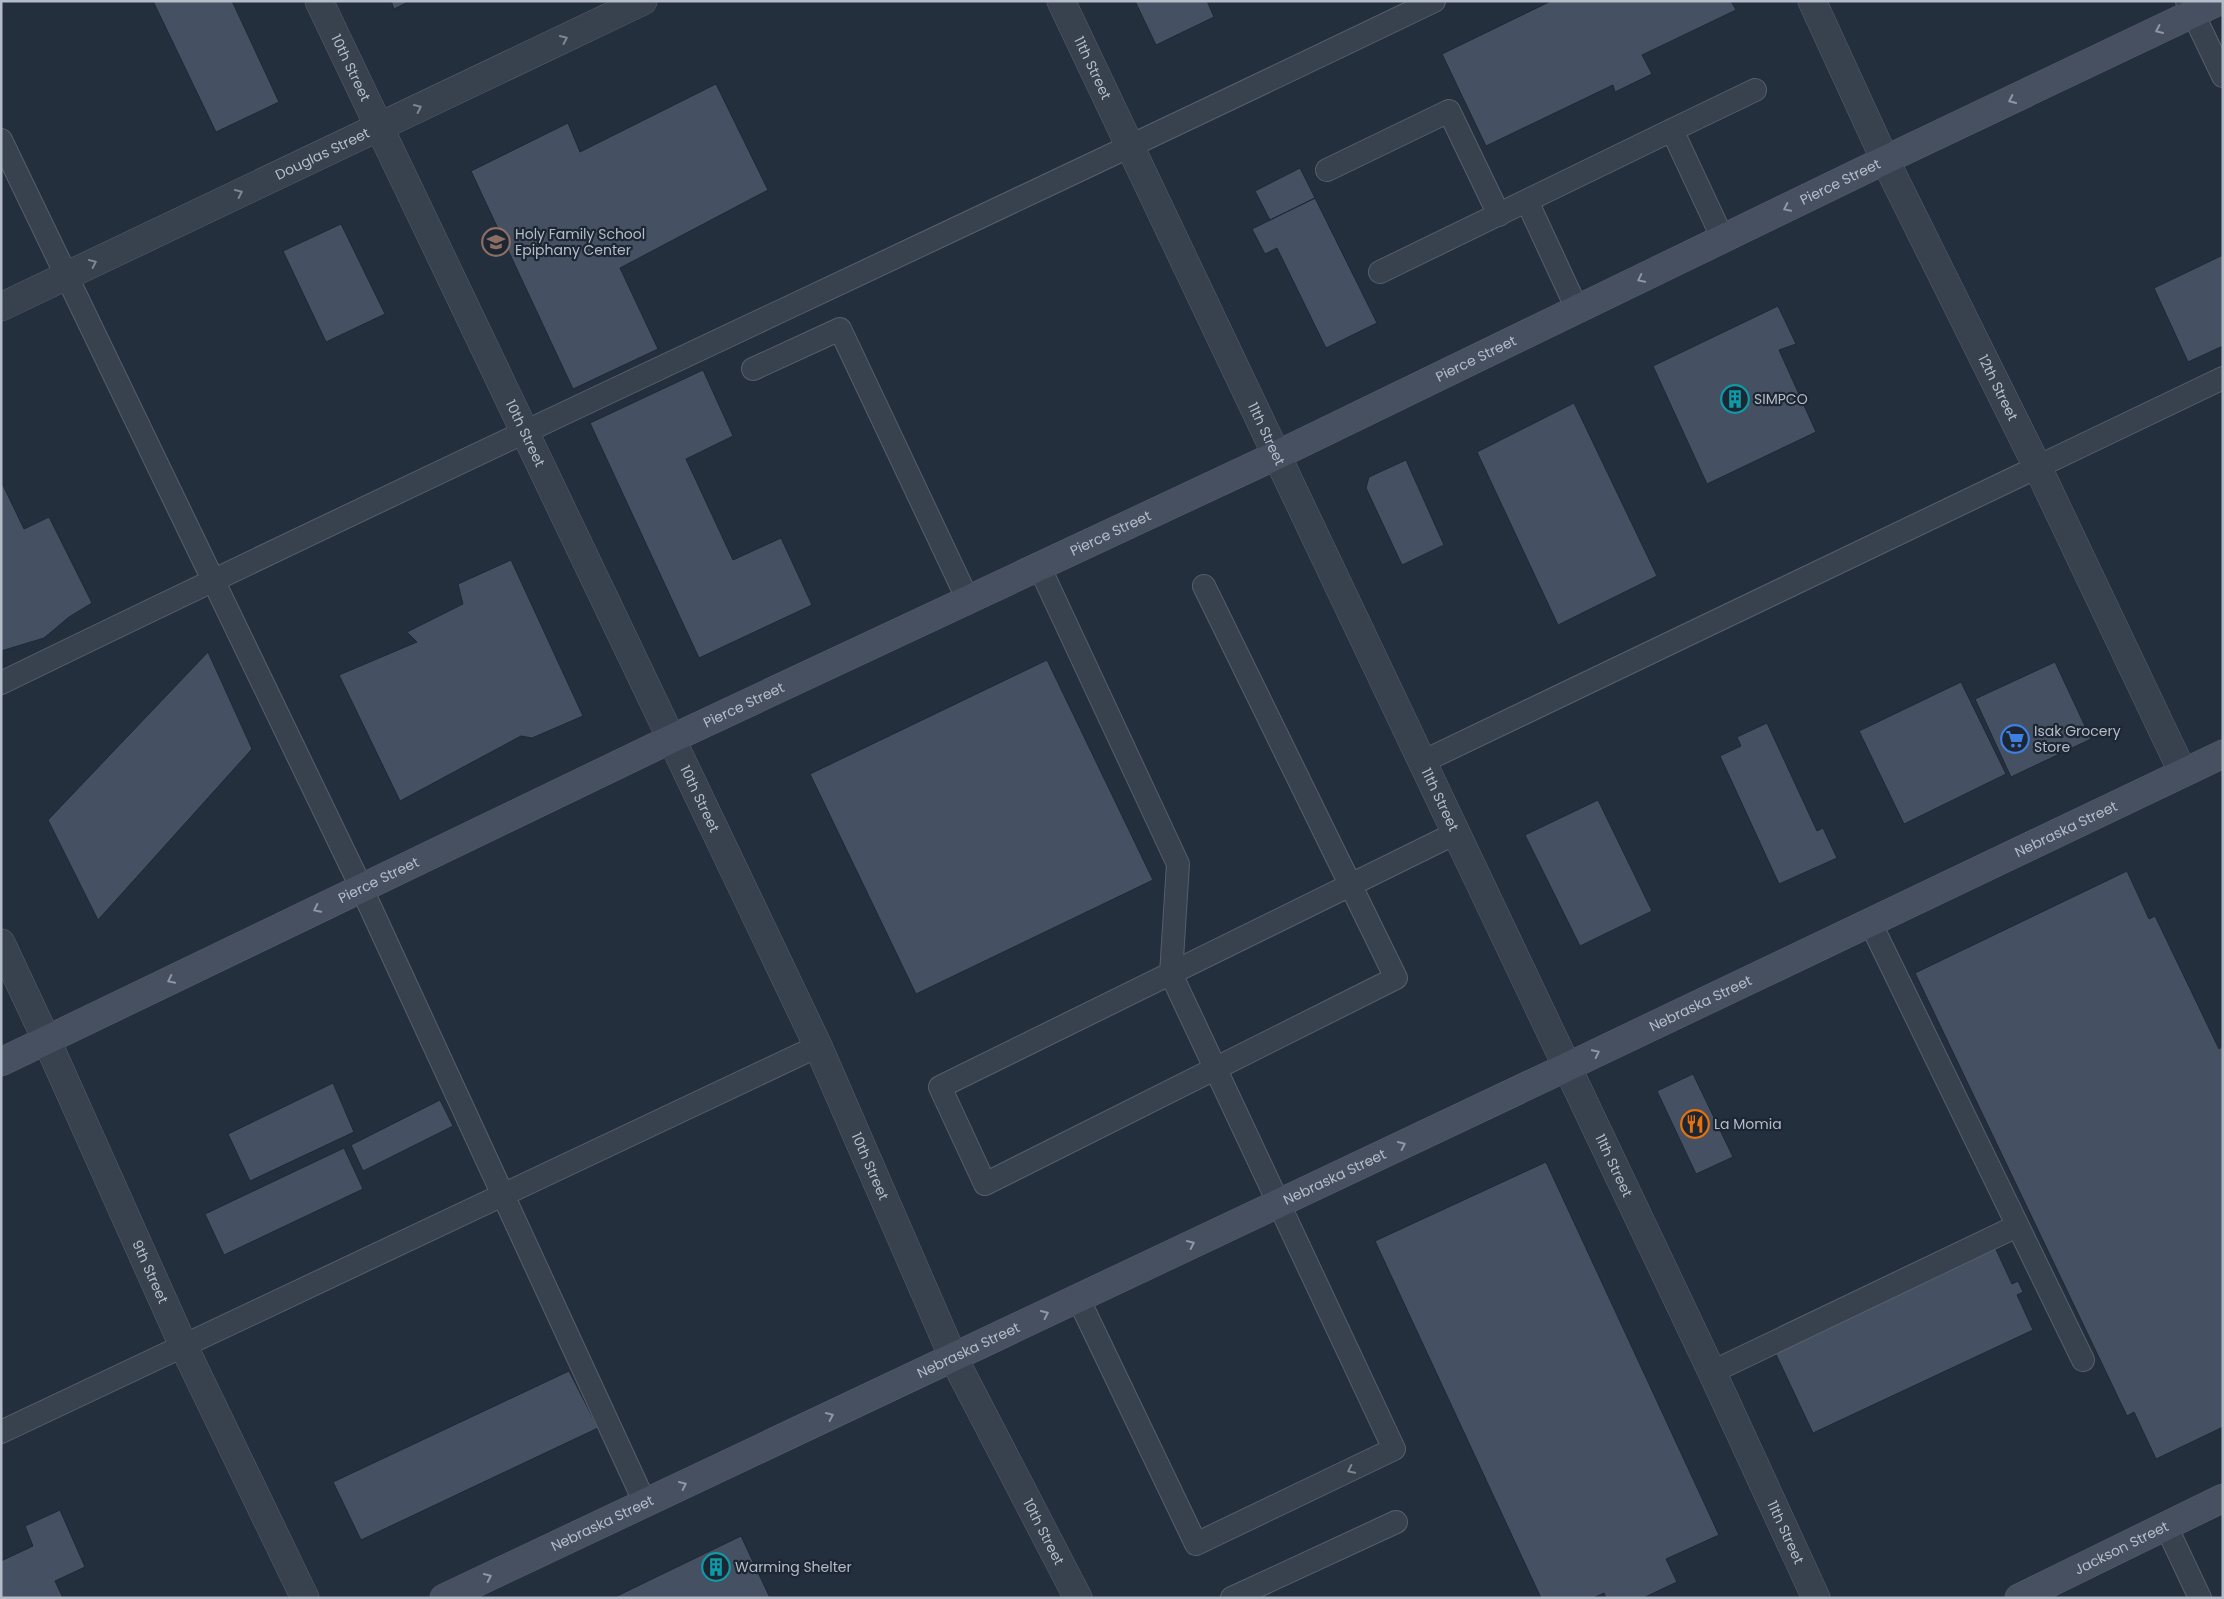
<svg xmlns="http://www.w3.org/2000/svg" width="2224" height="1599" viewBox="0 0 2224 1599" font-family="Poppins,sans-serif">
	<rect width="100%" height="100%" fill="#242f3e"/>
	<path fill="#455162" stroke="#1f2835" d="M153,1H232L279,102L216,132Z
		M391,1H410L394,9Z
		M1135,1H1207L1214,17L1156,45Z
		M1551,1H1731L1736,10L1642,55L1652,74L1615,92L1613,85L1486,146L1442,54Z
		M716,84L768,190L620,268L658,349L573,389L471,171L568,123L580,152Z
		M1300,168L1315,198L1270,220L1255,191Z
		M1315,198L1377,323L1326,348L1277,248L1265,254L1252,229Z
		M341,224L385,314L326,342L283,251Z
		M2223,255V346L2188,362L2154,288Z
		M1778,306L1796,344L1779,350L1816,432L1707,484L1653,366Z
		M703,370L733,436L686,459L733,560L781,538L812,605L699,658L590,423Z
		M1574,403L1657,576L1558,625L1477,452Z
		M1406,460L1444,545L1402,565L1366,488L1369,477Z
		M1,481L24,529L49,517L92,603L69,617L44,638L1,651Z
		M511,560L583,716L532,738L521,736L400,801L339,675L417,642L407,632L463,604L458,584Z
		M208,652L252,749L98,920L48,820Z
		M1047,660L1153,880L916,994L810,774Z
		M2055,662L2091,739L2011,777L1975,699Z
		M1961,682L2006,774L1904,824L1859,731Z
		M1767,723L1817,831L1823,828L1837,858L1779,884L1720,756L1741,746L1737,737Z
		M1598,800L1652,911L1580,946L1525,835Z
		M2127,871L2149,919L2155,916L2219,1049L2223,1046V1427L2156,1459L2134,1412L2127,1416L1915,973Z
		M1693,1074L1733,1157L1696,1174L1657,1091Z
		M333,1083L354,1132L250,1181L228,1134Z
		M440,1100L453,1126L363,1171L351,1145Z
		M344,1148L363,1189L224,1255L205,1214Z
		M1546,1162L1719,1535L1666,1559L1677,1582L1643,1598H1606L1604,1593L1593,1598H1541L1375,1241Z
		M1993,1243L2012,1284L2018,1281L2023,1292L2017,1295L2033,1330L1813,1433L1772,1346Z
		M569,1371L598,1428L361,1540L333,1482Z
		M60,1510L85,1567L55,1581L63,1598H1V1561L33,1546L25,1526Z
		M741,1536L770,1598H613Z"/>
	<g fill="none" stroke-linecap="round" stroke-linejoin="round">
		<defs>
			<path id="service" d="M2187,1L2223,76
				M1,140L361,887L645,1503
				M1327,170L1449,111L1499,215
				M1527,201L1577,309
				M1723,239L1672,130L1755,90
				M1380,272L1672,130
				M753,369L840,329L968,600
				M1039,566L1178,864L1171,974L1394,1449L1196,1544L1078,1298
				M1204,586L1396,978L985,1184L940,1087C1112,1003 1284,918 1456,833
				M1,683C476,451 957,231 1434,1
				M1422,762L2223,378
				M1870,922L2083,1360
				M1712,1372L2017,1226
				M1,1432L818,1046
				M2166,1526L2200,1598
				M1232,1598L1396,1522"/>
			<g id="minor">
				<path id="s1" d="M319,1L818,1046L953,1357L1078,1598"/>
				<path id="s2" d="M1061,1L1712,1372L1816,1598"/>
				<path id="s3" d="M1812,1L1885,160L2038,468L2183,773"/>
				<path id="s4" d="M1,307L643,1"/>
				<path id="s5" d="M1,943L47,1041L183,1345L305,1598"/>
			</g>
			<g id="secondary">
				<path id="s6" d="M1,1062L671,739L1275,456L1885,160L2219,1"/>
				<path id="s7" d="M444,1598L1567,1067L2223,754"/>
				<path id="s8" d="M2019,1598L2223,1498"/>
			</g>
		</defs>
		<use href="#service" stroke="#565f6c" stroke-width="24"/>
		<use href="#minor" stroke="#565f6c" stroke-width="29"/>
		<use href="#secondary" stroke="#565f6c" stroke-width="29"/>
		<use href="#service" stroke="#38414e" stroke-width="22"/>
		<use href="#minor" stroke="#38414e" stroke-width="28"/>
		<use href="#secondary" stroke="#465061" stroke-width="28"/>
	</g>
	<defs><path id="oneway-chevron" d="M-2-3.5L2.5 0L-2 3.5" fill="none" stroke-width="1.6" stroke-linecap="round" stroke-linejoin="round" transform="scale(1.25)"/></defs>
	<g stroke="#8e96a5">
		<use href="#oneway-chevron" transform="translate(2159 30) rotate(155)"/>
		<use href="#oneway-chevron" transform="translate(2012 100) rotate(155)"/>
		<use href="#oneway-chevron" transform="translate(1787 208) rotate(154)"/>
		<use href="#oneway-chevron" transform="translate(1641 279) rotate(154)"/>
		<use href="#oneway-chevron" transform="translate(317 909) rotate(154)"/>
		<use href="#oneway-chevron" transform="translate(171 980) rotate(154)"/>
		<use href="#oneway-chevron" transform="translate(1596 1053) rotate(-26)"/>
		<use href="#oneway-chevron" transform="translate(1402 1145) rotate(-25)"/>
		<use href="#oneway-chevron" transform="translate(1191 1244) rotate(-25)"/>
		<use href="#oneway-chevron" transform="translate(1045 1314) rotate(-25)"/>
		<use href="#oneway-chevron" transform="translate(830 1416) rotate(-25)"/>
		<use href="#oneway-chevron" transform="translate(683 1485) rotate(-25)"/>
		<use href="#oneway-chevron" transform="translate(488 1577) rotate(-25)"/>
	</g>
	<g stroke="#7c8592">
		<use href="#oneway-chevron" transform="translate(564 39) rotate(-25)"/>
		<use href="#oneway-chevron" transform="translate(418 108) rotate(-25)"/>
		<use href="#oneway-chevron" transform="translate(239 193) rotate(-25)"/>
		<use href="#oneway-chevron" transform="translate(93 263) rotate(-25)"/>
		<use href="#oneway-chevron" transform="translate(1351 1470) rotate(154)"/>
	</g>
	<defs>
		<symbol id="school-ring" viewBox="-11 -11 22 22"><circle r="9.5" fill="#1d2633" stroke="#8d6e63" stroke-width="1.5"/><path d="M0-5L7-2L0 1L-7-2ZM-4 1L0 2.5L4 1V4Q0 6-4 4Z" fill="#8d6e63"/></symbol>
		<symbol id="building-ring" viewBox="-11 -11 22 22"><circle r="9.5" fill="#1d2633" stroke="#0f9aa8" stroke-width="1.5"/><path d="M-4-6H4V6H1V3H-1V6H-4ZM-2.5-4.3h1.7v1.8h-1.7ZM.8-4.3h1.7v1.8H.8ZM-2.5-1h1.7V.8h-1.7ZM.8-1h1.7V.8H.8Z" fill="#0f9aa8"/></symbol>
		<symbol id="supermarket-ring" viewBox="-11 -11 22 22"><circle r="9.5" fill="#1d2633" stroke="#3f7fe0" stroke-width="1.5"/><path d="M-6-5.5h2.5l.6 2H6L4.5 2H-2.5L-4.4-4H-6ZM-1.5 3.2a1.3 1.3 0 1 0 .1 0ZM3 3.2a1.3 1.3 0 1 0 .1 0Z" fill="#3f7fe0"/></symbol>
		<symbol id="restaurant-ring" viewBox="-11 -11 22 22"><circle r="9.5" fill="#1d2633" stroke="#e8710a" stroke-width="1.5"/><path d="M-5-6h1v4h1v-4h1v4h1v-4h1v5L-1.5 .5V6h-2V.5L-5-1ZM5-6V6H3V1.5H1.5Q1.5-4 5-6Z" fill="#e8710a"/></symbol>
	</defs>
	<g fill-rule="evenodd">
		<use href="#school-ring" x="480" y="226" width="32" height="32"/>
		<use href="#building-ring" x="1719" y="383" width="32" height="32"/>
		<use href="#supermarket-ring" x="1999" y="723" width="32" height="32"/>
		<use href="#restaurant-ring" x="1679" y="1108" width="32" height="32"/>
		<use href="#building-ring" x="700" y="1551" width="32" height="32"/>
	</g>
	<g text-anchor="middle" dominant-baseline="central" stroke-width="4.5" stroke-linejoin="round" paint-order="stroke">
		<g font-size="14" fill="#b4bcc9" stroke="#1d2633">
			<text stroke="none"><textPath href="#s2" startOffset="74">11th Street</textPath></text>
			<text stroke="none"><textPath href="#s1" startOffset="74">10th Street</textPath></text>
			<text stroke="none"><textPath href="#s4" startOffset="356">Douglas Street</textPath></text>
			<text stroke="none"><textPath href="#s6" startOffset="2039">Pierce Street</textPath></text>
			<text stroke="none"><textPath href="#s6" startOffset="1634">Pierce Street</textPath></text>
			<text stroke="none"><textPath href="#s3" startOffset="429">12th Street</textPath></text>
			<text stroke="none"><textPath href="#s1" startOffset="479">10th Street</textPath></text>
			<text stroke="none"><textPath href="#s2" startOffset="479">11th Street</textPath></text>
			<text stroke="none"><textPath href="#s6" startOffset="1229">Pierce Street</textPath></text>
			<text stroke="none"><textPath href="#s6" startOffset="824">Pierce Street</textPath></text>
			<text stroke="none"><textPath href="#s1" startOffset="884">10th Street</textPath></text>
			<text stroke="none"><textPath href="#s2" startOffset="884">11th Street</textPath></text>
			<text stroke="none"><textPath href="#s7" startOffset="1795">Nebraska Street</textPath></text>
			<text stroke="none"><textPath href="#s6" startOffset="419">Pierce Street</textPath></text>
			<text stroke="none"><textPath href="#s7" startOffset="1390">Nebraska Street</textPath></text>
			<text stroke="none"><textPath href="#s2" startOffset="1289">11th Street</textPath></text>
			<text stroke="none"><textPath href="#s1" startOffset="1289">10th Street</textPath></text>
			<text stroke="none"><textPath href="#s7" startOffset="985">Nebraska Street</textPath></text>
			<text stroke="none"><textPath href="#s5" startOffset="361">9th Street</textPath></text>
			<text stroke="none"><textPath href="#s7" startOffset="580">Nebraska Street</textPath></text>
			<text stroke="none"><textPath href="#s7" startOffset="175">Nebraska Street</textPath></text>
			<text stroke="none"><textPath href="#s2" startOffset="1694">11th Street</textPath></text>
			<text stroke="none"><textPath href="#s1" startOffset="1694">10th Street</textPath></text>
			<text stroke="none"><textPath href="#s8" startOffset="114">Jackson Street</textPath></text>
		</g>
		<g font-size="14" fill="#b4bcc9" stroke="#1d2633" text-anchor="start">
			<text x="515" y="234">Holy Family School<tspan x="515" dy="16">Epiphany Center</tspan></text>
			<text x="1754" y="399">SIMPCO</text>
			<text x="2034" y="731">Isak Grocery<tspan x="2034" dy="16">Store</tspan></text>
			<text x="1714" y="1124">La Momia</text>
			<text x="735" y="1567">Warming Shelter</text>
		</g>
	</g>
	<rect width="2224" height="1599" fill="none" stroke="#b4bcc9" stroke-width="5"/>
</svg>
